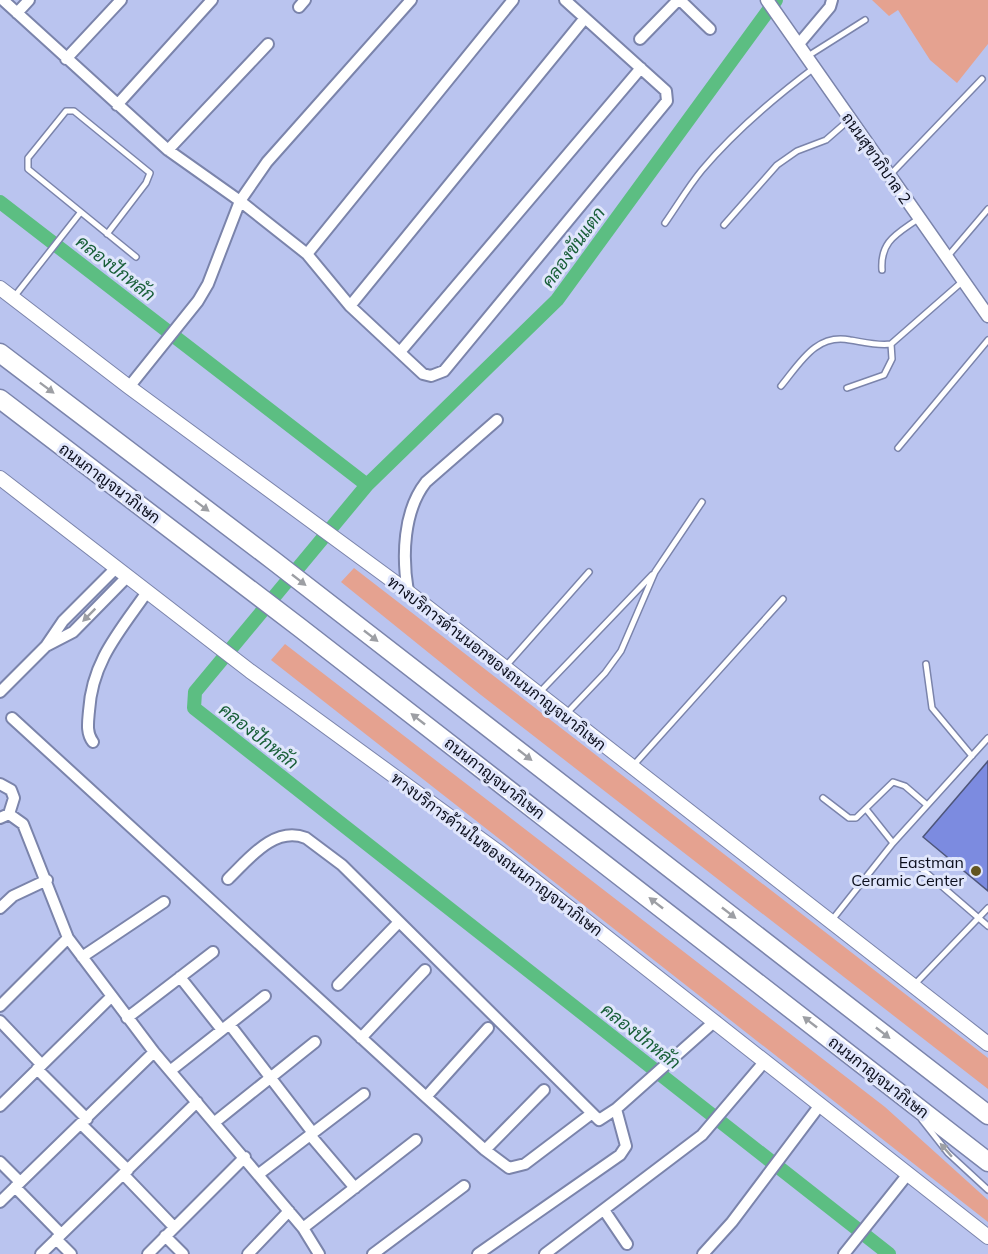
<svg xmlns="http://www.w3.org/2000/svg" width="988" height="1254" viewBox="0 0 988 1254" font-family="Mulish,Sarabun,sans-serif">
	<rect width="100%" height="100%" fill="#bac4ef"/>
	<path fill="#e5a290" d="M872,0H988V44L957,83L930,60L898,10L889,16Z
		M354,568L988,1058V1089L481,695L341,582Z
		M285,644L885,1107L988,1200V1222L271,660Z"/>
	<g fill="none" stroke-linecap="round" stroke-linejoin="round">
		<path stroke="#5cbe82" stroke-width="14" d="M776,0L557,300L367,485L195,692L194,708L889,1254
			M0,202L367,485"/>
	</g>
	<path fill="#7c8be0" stroke="#4e567b" stroke-width="1.5" d="M988,761V891L923,837Z"/>
	<g fill="none" stroke-linecap="round" stroke-linejoin="round">
		<defs>
			<path id="service" d="M808,56L865,20
				M890,175L982,79
				M665,223C677,206 688,187 702,170C734,132 774,98 814,68
				M724,225L777,165L797,151L826,140L850,119
				M107,234L146,183L150,173L74,111H66L28,158V169L136,257
				M948,256L988,209
				M882,270C880,241 897,234 918,219
				M14,297L80,213
				M781,386C800,363 816,333 850,340C863,342 878,346 891,344L963,281
				M847,388L884,375L892,359L891,344
				M898,448L988,340
				M926,664L932,708L972,756
				M505,667L589,572
				M538,694L652,575
				M565,715L605,673L621,651L655,572L702,502
				M632,767L783,599
				M823,798L849,818H856L893,782L905,786L927,805
				M866,809L893,843
				M915,863L988,926
				M832,920L893,843L988,738
				M915,984L988,908
				M922,1120L948,1153L988,1190"/>
			<path id="minor" d="M3,0L168,150L240,201L307,254L350,306L423,374L431,376L444,371L667,101L666,91L565,0
				M680,0L710,29
				M299,7L305,0
				M17,13L29,0
				M640,39L678,0
				M798,45L830,7L832,0
				M66,59L121,0
				M117,105L212,0
				M168,150L268,44
				M307,254L513,0
				M350,306L585,18
				M400,352L641,68
				M129,387L198,301L208,284L240,201L267,162L411,0
				M408,592C402,557 403,511 426,482L497,420
				M46,646L73,632L127,577
				M0,692L46,646L63,621L116,568
				M12,718L426,1097L485,1150L509,1168L525,1164L591,1114
				M93,742C86,733 88,722 89,711C92,661 120,631 147,592
				M0,784L11,790L14,798L9,814L0,818
				M9,814L23,824L68,938L154,1052L303,1228L319,1254
				M228,879C248,860 274,825 306,838L342,865L599,1120L616,1109L715,1021
				M0,908L13,896L47,880
				M82,957L164,902
				M180,977L222,1030
				M338,985L399,922
				M0,1006L68,938
				M127,1018L213,952
				M0,1021L41,1064
				M230,1025L313,1133
				M361,1038L425,970
				M37,1069L87,1119
				M170,1071L265,996
				M426,1097L488,1028
				M0,1106L111,997
				M215,1122L315,1042
				M81,1124L128,1170
				M310,1135L355,1188
				M485,1150L544,1090
				M0,1162L20,1182
				M259,1174L364,1094
				M124,1175L174,1227
				M15,1187L61,1234
				M0,1202L154,1052
				M604,1210L627,1244
				M303,1228L416,1140
				M165,1236L183,1254
				M56,1239L71,1254
				M41,1254L197,1102
				M148,1254L245,1157
				M248,1254L289,1211
				M373,1254L464,1186
				M478,1254L620,1155L626,1146L616,1109
				M545,1254L702,1135L765,1061
				M703,1254L732,1222L820,1105
				M844,1254L908,1174"/>
			<path id="tertiary" d="M767,0L988,316"/>
			<path id="secondary" d="M0,288L129,387L408,592L988,1044
				M0,478L250,671L501,854L988,1237"/>
			<path id="motorway" d="M0,353L274,561L988,1115
				M0,399L299,627L988,1162"/>
		</defs>
		<use href="#service" stroke="#7b84ab" stroke-width="8"/>
		<use href="#minor" stroke="#7b84ab" stroke-width="14"/>
		<use href="#tertiary" stroke="#7b84ab" stroke-width="15"/>
		<use href="#secondary" stroke="#7b84ab" stroke-width="16"/>
		<use href="#motorway" stroke="#7b84ab" stroke-width="21"/>
		<use href="#service" stroke="#fff" stroke-width="5"/>
		<use href="#minor" stroke="#fff" stroke-width="10"/>
		<use href="#tertiary" stroke="#fff" stroke-width="12"/>
		<use href="#secondary" stroke="#fff" stroke-width="14"/>
		<use href="#motorway" stroke="#fff" stroke-width="18"/>
	</g>
	<defs><path id="oneway-solid" d="M-6-.8H1V-3.2L6.5 0L1 3.2V.8H-6Z" transform="scale(1.5)"/></defs>
	<g fill="#9d9fa4">
		<use href="#oneway-solid" transform="translate(47 388) rotate(37)"/>
		<use href="#oneway-solid" transform="translate(202 506) rotate(37)"/>
		<use href="#oneway-solid" transform="translate(299 580) rotate(38)"/>
		<use href="#oneway-solid" transform="translate(89 615) rotate(135)"/>
		<use href="#oneway-solid" transform="translate(371 636) rotate(38)"/>
		<use href="#oneway-solid" transform="translate(418 719) rotate(-142)"/>
		<use href="#oneway-solid" transform="translate(525 755) rotate(38)"/>
		<use href="#oneway-solid" transform="translate(656 903) rotate(-142)"/>
		<use href="#oneway-solid" transform="translate(729 913) rotate(38)"/>
		<use href="#oneway-solid" transform="translate(810 1022) rotate(-142)"/>
		<use href="#oneway-solid" transform="translate(883 1033) rotate(38)"/>
		<use href="#oneway-solid" transform="translate(946 1150) rotate(-131)"/>
	</g>
	<circle fill="#625521" stroke="#e0e6fc" stroke-width="2" cx="976" cy="871" r="6"/>
	<g text-anchor="middle" dominant-baseline="central" stroke-width="6" stroke-linejoin="round" paint-order="stroke">
		<g font-size="16" fill="#0b0e1c" stroke="#e0e6fc">
			<text transform="translate(877 158) rotate(55)">ถนนสุขาภิบาล 2</text>
			<text transform="translate(110 483) rotate(37)">ถนนกาญจนาภิเษก</text>
			<text transform="translate(497 663) rotate(38)">ทางบริการด้านนอกของถนนกาญจนาภิเษก</text>
			<text transform="translate(495 778) rotate(38)">ถนนกาญจนาภิเษก</text>
			<text transform="translate(497 854) rotate(37)">ทางบริการด้านในของถนนกาญจนาภิเษก</text>
			<text transform="translate(879 1077) rotate(38)">ถนนกาญจนาภิเษก</text>
		</g>
		<g font-size="16" fill="#0b0e1c" stroke="#e0e6fc" text-anchor="end">
			<text x="964" y="862">Eastman<tspan x="964" dy="18">Ceramic Center</tspan></text>
		</g>
		<g font-size="18" font-style="italic" fill="#185f38" stroke="#e0e6fc">
			<text transform="translate(573 247) rotate(-54)">คลองขันแตก</text>
			<text transform="translate(116 268) rotate(38)">คลองปักหลัก</text>
			<text transform="translate(259 736) rotate(38)">คลองปักหลัก</text>
			<text transform="translate(641 1036) rotate(38)">คลองปักหลัก</text>
		</g>
	</g>
</svg>
